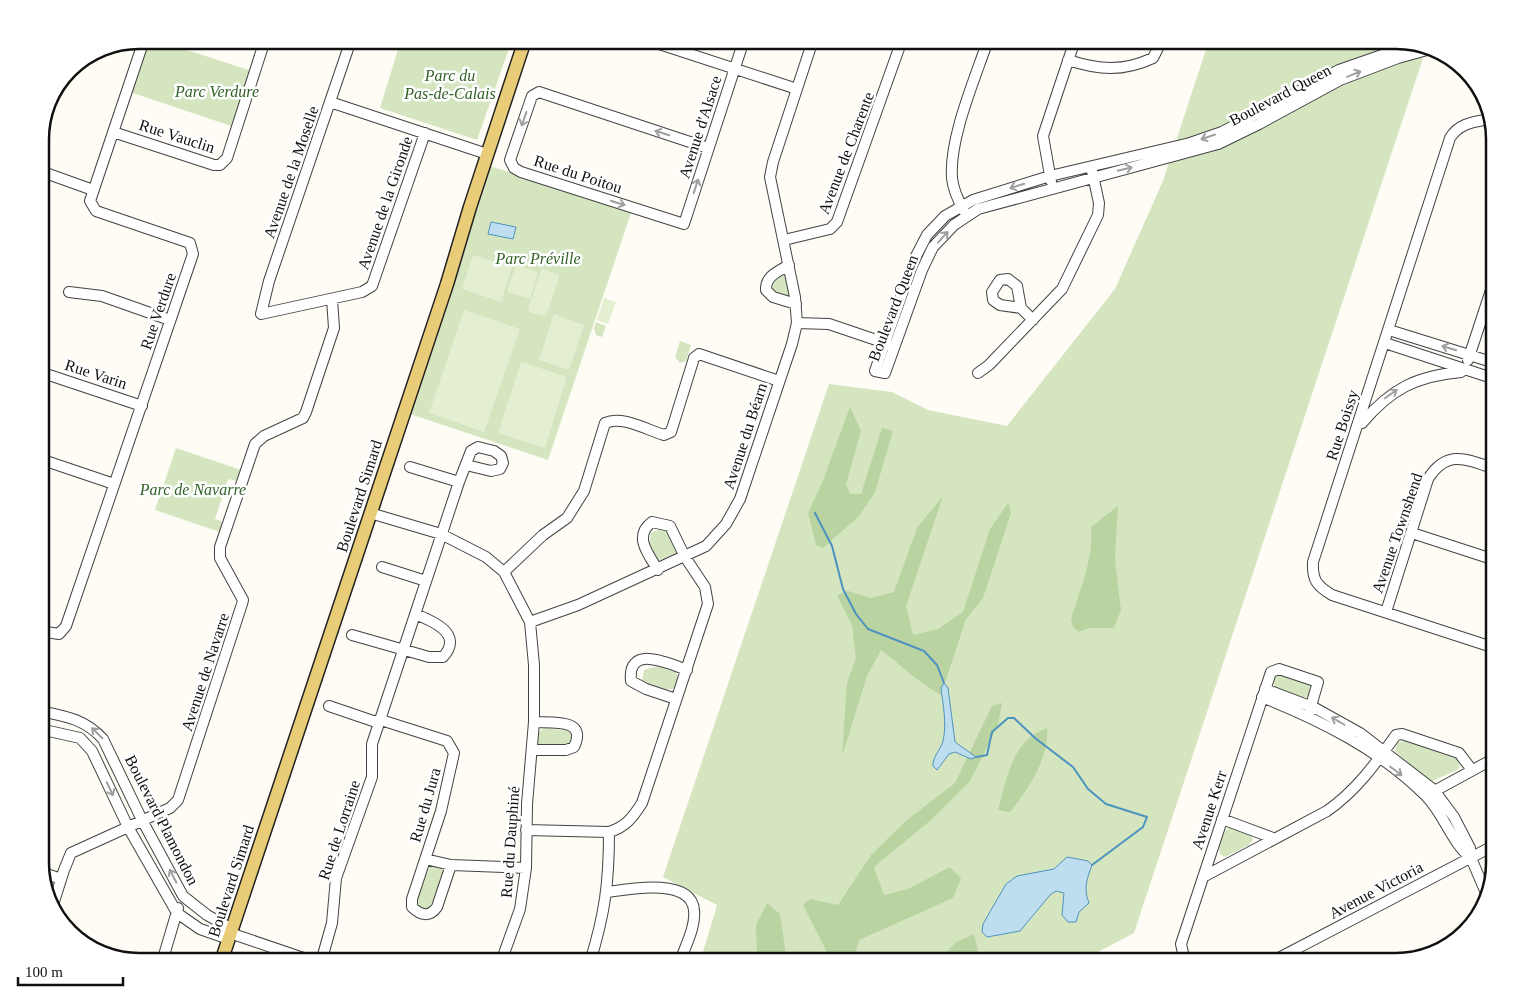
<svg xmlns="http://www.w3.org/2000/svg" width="1535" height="1002" viewBox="0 0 1535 1002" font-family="Georgia,serif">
	<rect width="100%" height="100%" fill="#fefcf4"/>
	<path fill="#d4e5c0" d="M144,40H156L255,72L237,128L127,91Z
		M401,40H512L477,140L380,108Z
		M1209,40H1396L1426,49L1134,933L1079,962H700L717,905L663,877L829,384L892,392L928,410L1007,426L1115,289L1163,181Z
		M490,166L632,210L548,460L410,414Z
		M783,273H786L790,296C782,299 775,295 769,289L772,280Z
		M596,322L606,326L602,337L596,335L594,328Z
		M680,341L691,345L686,361L680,363L675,357Z
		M176,448L241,470L237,481L228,479L215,519L223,522L220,532L155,510Z
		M662,528L670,532L678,551L677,554L664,560L657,559L649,545L651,533Z
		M658,666L676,672L678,678L674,688C666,692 648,687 642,681L644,670Z
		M1282,675L1309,685L1311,688L1308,697L1301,698L1275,688L1273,680L1277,676Z
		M544,728L569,731L572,736L570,745L542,746L538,744V733Z
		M1405,741L1457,759L1460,766L1457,770L1430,782L1395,751L1398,742Z
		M1230,827L1251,834L1253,840L1249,845L1225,857L1220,854C1217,846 1222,831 1230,827Z
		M431,864L441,867L444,873L434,905L431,909H423L417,906L416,901Z"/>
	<path fill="#b9d4a1" d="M850,407L861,431L846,484L850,494H861L882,428L893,431L875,492L859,516L823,548L816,545L808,513L822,483Z
		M943,496L906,606L913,635L938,629L963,612L990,529L1008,503L1011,513L983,598L966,619L941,695C919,683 901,665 881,650L867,676L842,756L847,683L856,658L852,625L837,595L848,591L871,598L894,592L917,528Z
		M1118,506L1115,559L1121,610L1114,628H1089L1079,632L1073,627L1071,619C1080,590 1094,558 1091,527Z
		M1002,703L998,725L970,781L931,820L874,867L884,895L908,889L950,867L961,878L953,898L859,940L853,962H828L829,956L803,905L810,899L838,905L871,855L907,820L955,783L992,706Z
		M1047,728C1050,757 1027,791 1010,812L998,810C1007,778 1012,740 1047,728Z
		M767,903L780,914L787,962H757L756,925Z
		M974,934L979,955L974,962H937L956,942Z"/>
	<path fill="#e4eed1" d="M473,255L512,267L501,302L462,289Z
		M516,265L538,272L530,299L507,292Z
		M543,269L558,274L559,277L547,314L543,316L529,312L528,309L541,270Z
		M604,298L616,302L608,324L597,320Z
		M464,310L520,329L484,432L429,413Z
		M554,314L584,325L569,370L539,360Z
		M521,362L567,377L545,448L498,433Z"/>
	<path fill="#bedef0" stroke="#4d93bf" d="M491,222L516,227L513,239L488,234Z
		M944,683L948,688L955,742L976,757L971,759L955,752L949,754L937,770L933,766C932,758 941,749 943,741C947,724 943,705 941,688Z
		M1067,857L1088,861L1092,865C1087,879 1083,888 1089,903L1079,912L1076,922H1068L1062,915L1064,893L1056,891L1050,895L1020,931L987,937L982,932L983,924L1006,884L1017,876L1054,869Z"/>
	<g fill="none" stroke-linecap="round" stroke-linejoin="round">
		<path stroke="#4d93bf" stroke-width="2" d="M815,513L832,546L843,589L856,614L868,629L924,651L937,665L944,683
			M976,757L987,755L992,732L1008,718H1014L1035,738L1073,767L1088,789L1106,804L1147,817L1143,827L1092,865"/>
		<defs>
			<path id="minor" d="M351,40L269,281L261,314L362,292L372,286L425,133
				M647,40L797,89
				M1411,45L1339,70L1222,132L1190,143L1050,176L973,200L945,216L927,235L914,260L875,371L885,373L922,270L933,247L954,225L978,209L1218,144L1259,124L1340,80L1398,58L1427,50
				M1068,60C1099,70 1123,72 1153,58L1162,40
				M330,102L487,154
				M1490,119C1474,122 1459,123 1450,138L1313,562C1312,580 1317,586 1332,595L1495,648
				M113,132L214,165H220L227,158L265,40
				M708,148L539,92L532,96L510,160L514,168L521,172L684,224L744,40
				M40,171L93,190
				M1051,181L1043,136L1075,40
				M964,211C959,202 953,189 952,178C949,138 975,79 988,40
				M784,240L830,229L837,222L902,40
				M789,265C779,271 765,276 766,290L773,297L796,304
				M69,292L102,296L170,320
				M1021,308L1000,305L993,300L992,292L1000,280L1008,279L1017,286L1021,308L1033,320
				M797,323L829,324L888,344
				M1389,330L1495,363
				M1385,343L1495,379
				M1468,360L1495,278
				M40,372L142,406
				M978,373L989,365L1062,289L1098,215L1099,203L1092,171
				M1362,423C1391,389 1416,376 1461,372L1465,369
				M40,459L114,484
				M410,467L459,482
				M370,513L441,534L486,557L504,572L530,622L534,665V722L527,804L526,868L520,909L501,962
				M1412,533L1495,560
				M382,567L426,581
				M504,572L543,535L567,518L584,491L605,423C622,415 647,430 664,435L671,432L694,358L699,354L779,381
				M1386,612L1428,479C1447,449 1466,459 1495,469
				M530,622L578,605L706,546L726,524L740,499L792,344L797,323L795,297L770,177L773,162L813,40
				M40,631L59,634L66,626L193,254L190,243L96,211L90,201L144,40
				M352,635L429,657H443C464,634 433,621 415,614
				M1265,689L1315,708L1360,733L1434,790L1454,817L1470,848L1471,858L1486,893
				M1262,697C1322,721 1380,750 1426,796C1444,814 1451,842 1471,858
				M676,699L646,689L631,681C627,644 669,663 687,670
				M329,706L373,721L381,720L447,741L454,753L441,811L412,899V907C421,916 430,917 437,907L451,865
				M40,711C65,716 85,719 103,739L142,820L183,896L207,915L225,925L230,933
				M40,729L80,738L92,751L128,827L177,913L200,929L223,937L230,933
				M532,750H566L574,747C588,718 552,723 534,722
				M1429,794L1495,758
				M1222,819L1273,838
				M526,830L609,832C626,827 633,817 642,803L708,604L705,587L685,557L670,526L652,522C633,536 648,554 658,570
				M425,859L451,865L526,868
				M41,872L61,879
				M1203,877L1327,811C1356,791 1376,763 1396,735L1402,734L1459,753L1472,770
				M608,892C628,889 691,877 694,910C696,927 685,946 680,962
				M52,908L64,870L71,853L170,808L178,800L242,604L243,600L220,558V547L255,444L264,436L303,418L306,412L334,328L332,299
				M230,933L315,962
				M162,962L178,908
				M321,962L332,923L336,878L372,777V744L459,482L471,451L478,447L494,451L501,456L503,463L500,469L491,471L466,465
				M590,962C605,913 609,883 609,832
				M1185,962L1181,944L1271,672L1279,669L1318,682L1308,716
				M1271,962L1495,845"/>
			<path id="major" d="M221,962L447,284L470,207L525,40"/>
		</defs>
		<use href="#minor" stroke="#434343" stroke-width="12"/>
		<use href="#major" stroke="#212121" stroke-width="15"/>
		<use href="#minor" stroke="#fff" stroke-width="10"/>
		<use href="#major" stroke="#e9cc78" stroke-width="12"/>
	</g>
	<defs><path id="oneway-shaft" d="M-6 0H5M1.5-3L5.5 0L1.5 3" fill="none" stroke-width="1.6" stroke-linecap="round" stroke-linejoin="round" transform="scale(1.25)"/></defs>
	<g stroke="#9f9f9f">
		<use href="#oneway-shaft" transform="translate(1354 74) rotate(-22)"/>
		<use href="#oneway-shaft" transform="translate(524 119) rotate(109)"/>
		<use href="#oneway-shaft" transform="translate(662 133) rotate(-162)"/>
		<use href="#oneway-shaft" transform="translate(1208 137) rotate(161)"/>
		<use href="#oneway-shaft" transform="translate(1125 169) rotate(-14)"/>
		<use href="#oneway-shaft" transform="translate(696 186) rotate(-72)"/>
		<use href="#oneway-shaft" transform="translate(1017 186) rotate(163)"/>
		<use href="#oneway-shaft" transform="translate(618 203) rotate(18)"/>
		<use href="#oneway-shaft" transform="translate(943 237) rotate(-48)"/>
		<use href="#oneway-shaft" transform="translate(1449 348) rotate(-163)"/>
		<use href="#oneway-shaft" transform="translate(1391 394) rotate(-35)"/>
		<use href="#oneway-shaft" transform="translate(1338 721) rotate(-150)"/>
		<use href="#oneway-shaft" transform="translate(97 733) rotate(-135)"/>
		<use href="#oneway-shaft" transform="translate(1396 771) rotate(37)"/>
		<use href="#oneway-shaft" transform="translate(110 789) rotate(65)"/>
		<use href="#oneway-shaft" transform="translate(173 876) rotate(-117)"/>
	</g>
	<g text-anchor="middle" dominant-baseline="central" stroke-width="5" stroke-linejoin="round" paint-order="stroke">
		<g font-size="16" font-style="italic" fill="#336127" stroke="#fff">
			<text x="450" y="75">Parc du<tspan x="450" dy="18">Pas-de-Calais</tspan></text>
			<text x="217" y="91">Parc Verdure</text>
			<text x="538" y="258">Parc Préville</text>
			<text x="193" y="489">Parc de Navarre</text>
		</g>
		<g font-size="16" fill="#101010" stroke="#fff">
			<text transform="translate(1280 95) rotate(-28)">Boulevard Queen</text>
			<text transform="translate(700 127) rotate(-72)">Avenue d'Alsace</text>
			<text transform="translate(177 136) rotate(18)">Rue Vauclin</text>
			<text transform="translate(846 153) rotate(-69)">Avenue de Charente</text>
			<text transform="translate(291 172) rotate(-71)">Avenue de la Moselle</text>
			<text transform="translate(578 174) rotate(18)">Rue du Poitou</text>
			<text transform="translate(385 203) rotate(-71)">Avenue de la Gironde</text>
			<text transform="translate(893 308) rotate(-69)">Boulevard Queen</text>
			<text transform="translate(158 311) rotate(-71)">Rue Verdure</text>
			<text transform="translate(96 374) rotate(18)">Rue Varin</text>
			<text transform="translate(1342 425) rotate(-72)">Rue Boissy</text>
			<text transform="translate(745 436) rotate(-72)">Avenue du Béarn</text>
			<text transform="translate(359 496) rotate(-72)">Boulevard Simard</text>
			<text transform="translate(1397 533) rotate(-71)">Avenue Townshend</text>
			<text transform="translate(205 672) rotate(-72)">Avenue de Navarre</text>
			<text transform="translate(425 805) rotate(-74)">Rue du Jura</text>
			<text transform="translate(1209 810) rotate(-72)">Avenue Kerr</text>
			<text transform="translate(162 820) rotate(63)">Boulevard Plamondon</text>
			<text transform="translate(339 830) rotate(-72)">Rue de Lorraine</text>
			<text transform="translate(510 842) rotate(-86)">Rue du Dauphiné</text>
			<text transform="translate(231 881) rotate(-72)">Boulevard Simard</text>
			<text transform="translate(1376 890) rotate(-28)">Avenue Victoria</text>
		</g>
	</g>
	<path d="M0 0H1535V1002H0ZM139 49H1396A90 90 0 0 1 1486 139V863A90 90 0 0 1 1396 953H139A90 90 0 0 1 49 863V139A90 90 0 0 1 139 49Z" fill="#fff" fill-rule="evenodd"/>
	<path fill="none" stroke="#101010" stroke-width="2.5" d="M139 49H1396A90 90 0 0 1 1486 139V863A90 90 0 0 1 1396 953H139A90 90 0 0 1 49 863V139A90 90 0 0 1 139 49Z"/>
	<path d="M18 977v8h105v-8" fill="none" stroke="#101010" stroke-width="2.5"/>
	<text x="25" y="977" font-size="15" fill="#101010" stroke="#ffffff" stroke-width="4" paint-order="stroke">100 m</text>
</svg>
